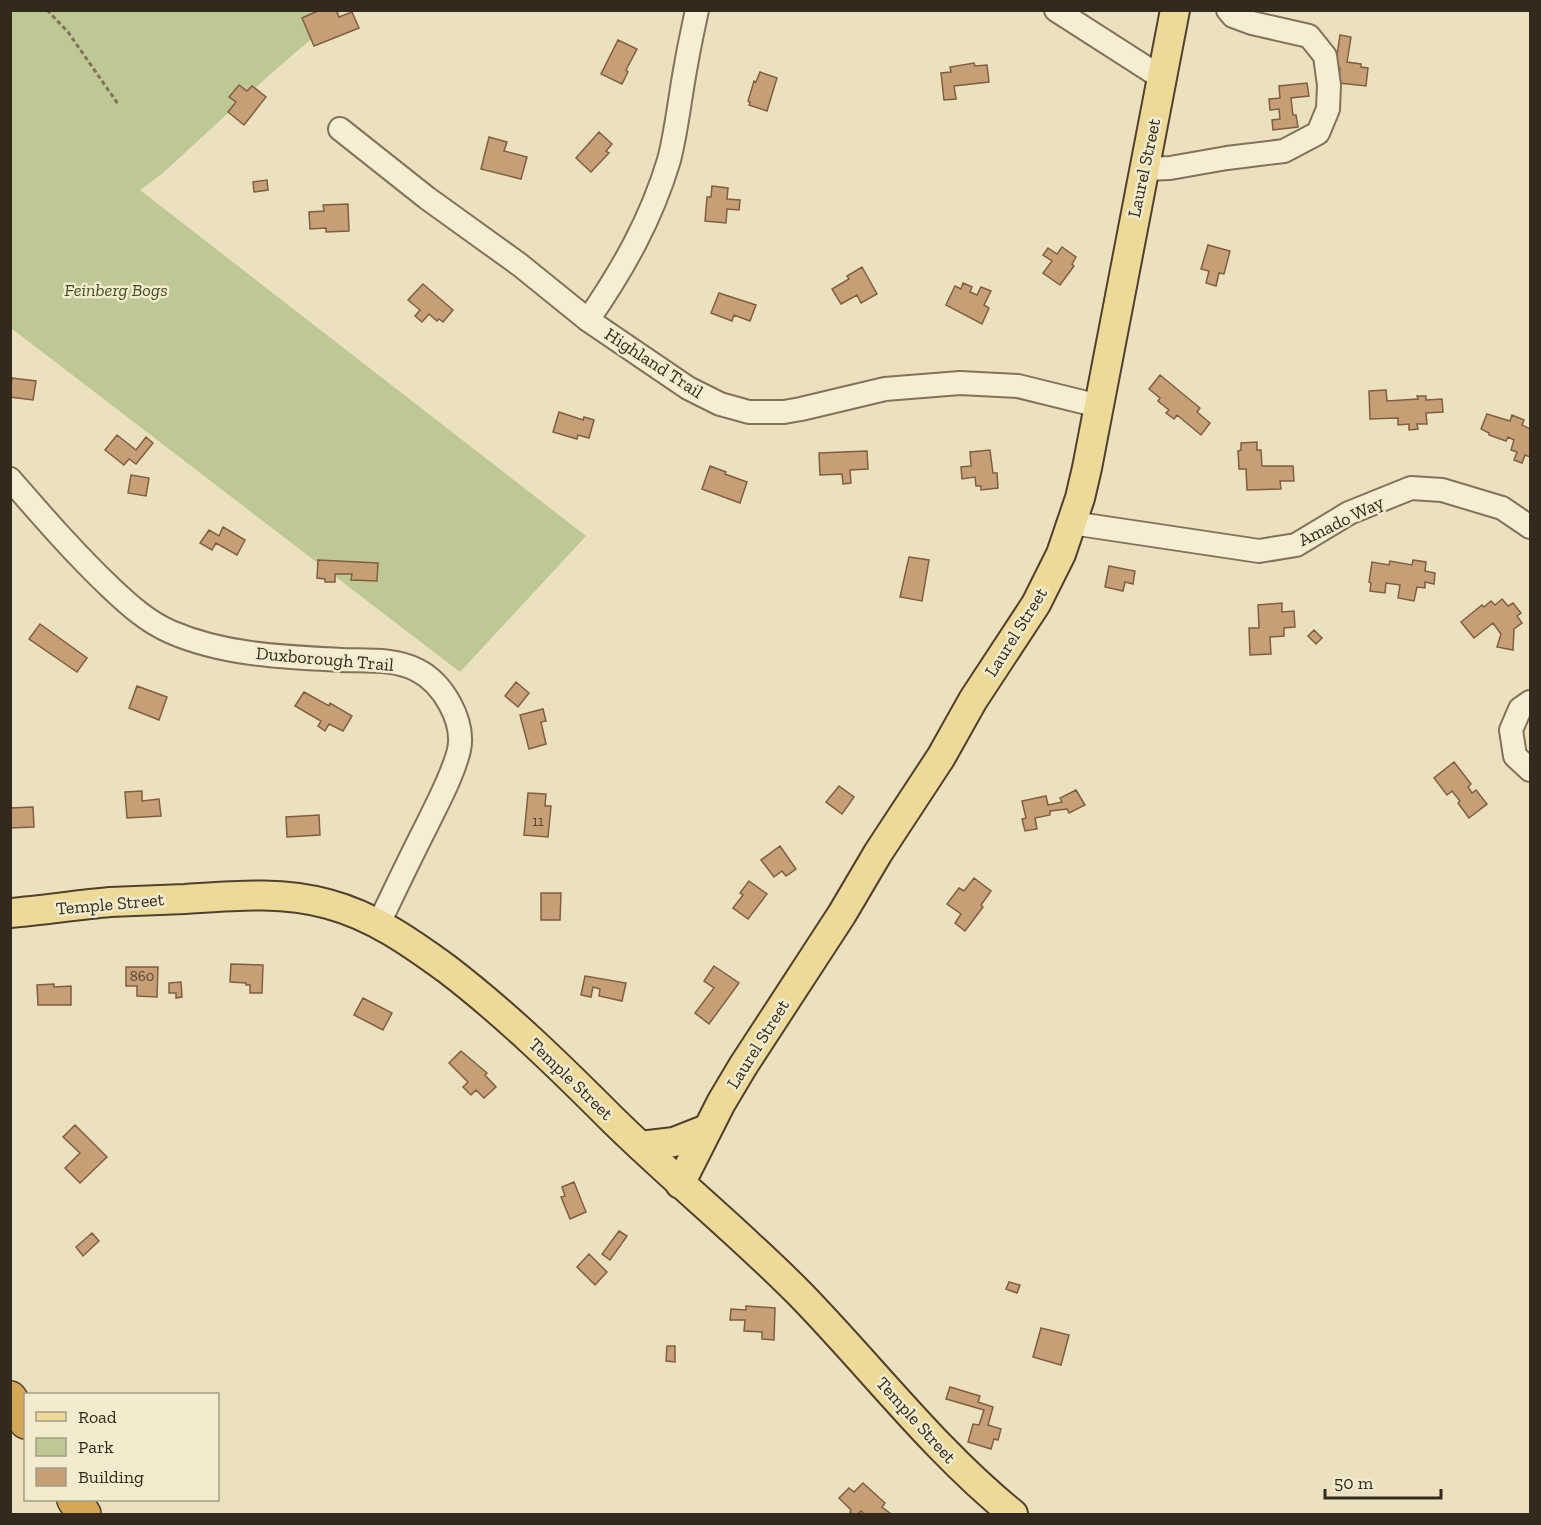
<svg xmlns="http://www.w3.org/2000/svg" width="1541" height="1525" viewBox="0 0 1541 1525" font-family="'Zilla Slab',serif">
	<rect width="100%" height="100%" fill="#ebe1bf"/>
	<path fill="#bec894" d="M10,11H340V14L266,78L163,173L140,190L586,536L460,672L11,328Z"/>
	<path fill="#c79f77" stroke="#805e40" stroke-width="1.5" d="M320,10H336L339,17L352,12L359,28L314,46L302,18Z
		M1340,35L1351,37L1347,62L1361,64V67L1368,68L1366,86L1339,83L1340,68L1332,67L1333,55H1337Z
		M618,40L637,49L626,70L628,72L622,84L601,74Z
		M974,63L975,66L987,65L989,82L954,86L956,99L944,100L941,73L951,72L950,67Z
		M760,72L777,78L767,111L749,105L750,102L748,101L754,81L756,82Z
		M1307,83L1309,96L1291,98L1293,115H1296L1298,127L1273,130L1272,120L1280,119L1279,109L1270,110L1269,99L1280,98L1279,86Z
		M239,85L247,91L252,86L266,97L244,125L228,112L236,102L229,97Z
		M599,132L612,144L606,151L609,153L591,172L576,158Z
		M489,137L507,142L504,151L527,157L521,179L481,169Z
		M267,180L268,190L254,192L253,182Z
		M712,186L728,188L727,199L740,200L739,210L727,209L726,223L705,221L707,197H711Z
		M348,204L349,231L326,232V228L310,229L309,212L324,211L323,205Z
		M1208,245L1230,251L1224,274L1219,273L1216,286L1206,283L1209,271L1201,269Z
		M1062,247L1076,257L1072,264L1074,266L1060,285L1043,273L1052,261L1043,255L1048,248L1057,254Z
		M862,267L877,294L861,303L857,295L841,304L832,289L849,279L847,276Z
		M963,283L972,287L970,292L977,295L981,287L991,291L984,305L989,308L982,324L946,305L955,286L961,289Z
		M423,284L453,310L443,322L439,319L437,321L429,314L422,322L415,316L420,310L408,300Z
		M719,293L756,305L750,321L734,315L732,321L711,313Z
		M1160,375L1200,408L1197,412L1210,423L1201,435L1177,415L1174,419L1166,413L1169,410L1158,401L1160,398L1149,389Z
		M12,378L36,381L33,400L10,397Z
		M1386,390L1387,401L1418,399L1417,396H1426V400L1442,399L1443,412L1426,413L1427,424H1417L1418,429L1409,430V424L1398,425V418L1370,419L1369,391Z
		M559,412L583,420L584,417L594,420L589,438L578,435L577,439L553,432Z
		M1487,414L1510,421L1512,415L1524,420L1522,425L1530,429V457L1525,455L1522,463L1514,460L1517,452L1511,450L1514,440L1508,437L1506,441L1489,435V433L1481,429Z
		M117,435L136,450L146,437L153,443L136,464L129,459L124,465L105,450Z
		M1257,442V450H1261L1262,466H1293L1294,481H1280L1281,489L1247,490L1246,469H1239L1238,451L1241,450V443Z
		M990,450L993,473H997L998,488L981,490V486H976L975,477L962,479L961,467L971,466L970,452Z
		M867,451L868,469L850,470L851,483L843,484L842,474L820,475L819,453Z
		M710,466L726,472L725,474L747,482L740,503L702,489Z
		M131,475L149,478L146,496L128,493Z
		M223,527L245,540L237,555L216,543L212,550L200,543L209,530L219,536Z
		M909,557L929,560L922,601L900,597Z
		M318,560L378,563L377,581L351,580L352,574H335V582H325V579L317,578Z
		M1413,560L1426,562L1425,571L1435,573L1434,584L1425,582V588L1417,587L1414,601L1398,598L1400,585L1386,583L1385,593L1370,591L1371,583L1369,582L1372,562L1389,565L1390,561L1412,565Z
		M1109,566L1135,571L1133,584L1125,582L1123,591L1105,587Z
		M1502,599L1508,606L1513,603L1521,613L1517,616L1522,623L1514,629L1513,650L1497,647L1501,634L1493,623L1474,638L1461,622L1482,605L1484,607L1491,601L1495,605Z
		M1282,603V612L1294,611L1295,627L1284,628V636L1270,637L1271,654L1250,655L1249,628H1259L1258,605Z
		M40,624L87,658L77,672L29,639Z
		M1314,630L1322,638L1316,644L1308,636Z
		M516,682L529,693L518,707L505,696Z
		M137,686L167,697L159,720L129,708Z
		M304,692L329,706L330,703L352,716L343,731L329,724L325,731L318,726L321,721L295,706Z
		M543,709L546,721L541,722L546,744L529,749L520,715Z
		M1454,762L1471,784L1468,787L1472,793L1476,790L1487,804L1469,818L1458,803L1460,801L1452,791L1447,795L1434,778Z
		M839,786L854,797L842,814L826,802Z
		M1076,790L1085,805L1069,813L1067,809L1050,811V815L1035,818L1037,829L1025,831L1022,819L1026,818L1022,801L1046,796L1048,805L1062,802L1060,798Z
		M142,791V801L159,799L161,816L127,818L125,792Z
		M528,793L546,794L545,806H551L548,837L524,835Z
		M33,807L34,827L10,828V808Z
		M319,815L320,835L287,837L286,817Z
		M780,846L796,869L786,876L782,871L774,877L761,860Z
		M974,878L991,891L981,905L983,907L965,931L955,923L961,914L947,904L959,888L964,891Z
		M749,881L767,894L748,919L733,908L743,895L740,893Z
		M541,893H561L560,920H541Z
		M231,964L263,965L262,993H250V985H246V983L230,982Z
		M714,966L739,983L709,1024L695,1013L714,988L704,981Z
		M126,967H158L157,997L137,996V986H126Z
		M585,976L626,983L622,1001L599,996L600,989L593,987L591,997L581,995Z
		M181,982L182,997L176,998V993H169V983Z
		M54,984V987L71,986V1005H38L37,985Z
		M363,998L392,1013L383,1030L354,1015Z
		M461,1051L487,1073L485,1075L496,1087L484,1098L476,1090L471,1095L463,1087L468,1082L449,1063Z
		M75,1125L107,1157L80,1183L65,1168L80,1153L63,1137Z
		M574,1182L586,1212L570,1219L561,1197L565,1196L562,1187Z
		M619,1231L627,1236L610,1260L602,1254Z
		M92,1233L99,1241L83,1256L76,1247Z
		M589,1254L607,1272L595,1285L577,1267Z
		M1009,1282L1020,1285L1017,1293L1006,1289Z
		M746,1306L775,1308L774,1340L762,1339V1332L744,1331L745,1320H730L731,1309L746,1310Z
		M1041,1328L1069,1335L1061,1365L1033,1357Z
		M667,1346H675V1362L666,1361Z
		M950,1387L980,1396L978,1402L993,1407L988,1425L1001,1429L998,1440L994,1439L991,1449L968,1442L973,1424L979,1425L984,1410L946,1399Z
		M863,1483L885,1503L882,1507L891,1514H864L861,1511L858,1514H852L850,1512L851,1510L839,1498L849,1488L854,1492Z"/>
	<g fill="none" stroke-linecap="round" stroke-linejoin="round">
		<defs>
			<path id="minor" d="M1056,10L1162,78
				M340,129L427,198L520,265L588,320L688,388L720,404L749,412H784L801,409L885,389L960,383L1018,386L1099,406
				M1144,169L1170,168L1227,158L1284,151L1318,133L1328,109L1329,85L1325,56L1309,36L1252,23L1233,16L1228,10
				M588,320C623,269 651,220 669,160C677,129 680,96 686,65C689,47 693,29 697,10
				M10,479C43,517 76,555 112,589C130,606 148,622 171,632C224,655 283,657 341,660C365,661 394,658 417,670C443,683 465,721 459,750C453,775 438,802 427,825C410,858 395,890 379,923
				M1072,523L1259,551L1296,545L1349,513L1411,488L1442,490L1502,508L1530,527
				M1530,702L1520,709L1511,730L1515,756L1530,770"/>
			<path id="major" d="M10,913C44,910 77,905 110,902C135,901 160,900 185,899C233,896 280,891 328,904C373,916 410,942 447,969C507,1015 560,1067 613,1120C674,1180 741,1234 801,1295C872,1368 934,1450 1013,1514
				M640,1146L674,1142L707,1129
				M680,1184L721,1103L743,1066L842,914L878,853L941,757L973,700L1036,604L1061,554L1080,498L1087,468L1175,10"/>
			<path id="highway" d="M10,1398L26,1422
				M74,1500L84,1514"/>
		</defs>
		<use href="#minor" stroke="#827259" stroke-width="26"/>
		<use href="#major" stroke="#50402d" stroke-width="32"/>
		<use href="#highway" stroke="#50402d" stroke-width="36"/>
		<path stroke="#827259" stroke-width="3" stroke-dasharray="4.5 3" stroke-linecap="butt" d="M47,10L68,32L118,104"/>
		<use href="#minor" stroke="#f6eed2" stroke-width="22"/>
		<use href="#major" stroke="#edd998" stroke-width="28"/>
		<use href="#highway" stroke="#d6a754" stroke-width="33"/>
	</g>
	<g text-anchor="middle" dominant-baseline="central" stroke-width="5" stroke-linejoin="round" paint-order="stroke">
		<g font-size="15" fill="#584633">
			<text x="538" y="821">11</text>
			<text x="142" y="976">860</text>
		</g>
		<g font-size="18" fill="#33291c" stroke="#f3ebce">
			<text transform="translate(1144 168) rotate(-78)">Laurel Street</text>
			<text transform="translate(654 363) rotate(33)">Highland Trail</text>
			<text transform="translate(1341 521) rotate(-26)">Amado Way</text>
			<text transform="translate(1016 632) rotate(-58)">Laurel Street</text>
			<text transform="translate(325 659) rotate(5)">Duxborough Trail</text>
			<text transform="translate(110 904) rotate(-5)">Temple Street</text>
			<text transform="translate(758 1044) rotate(-58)">Laurel Street</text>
			<text transform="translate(571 1079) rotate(44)">Temple Street</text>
			<text transform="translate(916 1420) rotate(48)">Temple Street</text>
		</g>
		<g font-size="18" font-style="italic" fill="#404e24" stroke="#f3ebce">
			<text x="116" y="290">Feinberg Bogs</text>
		</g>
	</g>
	<rect width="1541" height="1525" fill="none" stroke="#33291c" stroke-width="24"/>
	<rect x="24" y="1393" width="195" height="108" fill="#f3ebce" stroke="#a69d87" stroke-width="1.5"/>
	<rect x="36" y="1412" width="30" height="9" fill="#edd998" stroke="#a69d87" stroke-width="1.5"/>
	<text x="78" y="1423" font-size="18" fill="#33291c">Road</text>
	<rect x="36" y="1438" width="30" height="18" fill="#bec894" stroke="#a69d87" stroke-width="1.5"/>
	<text x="78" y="1453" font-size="18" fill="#33291c">Park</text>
	<rect x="36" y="1468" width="30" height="18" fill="#c79f77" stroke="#a69d87" stroke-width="1.5"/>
	<text x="78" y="1483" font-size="18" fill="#33291c">Building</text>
	<path d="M1325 1489v9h116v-9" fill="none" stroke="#33291c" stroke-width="3"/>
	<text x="1334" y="1489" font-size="18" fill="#33291c" stroke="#f3ebce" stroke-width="4.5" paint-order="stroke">50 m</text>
</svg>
